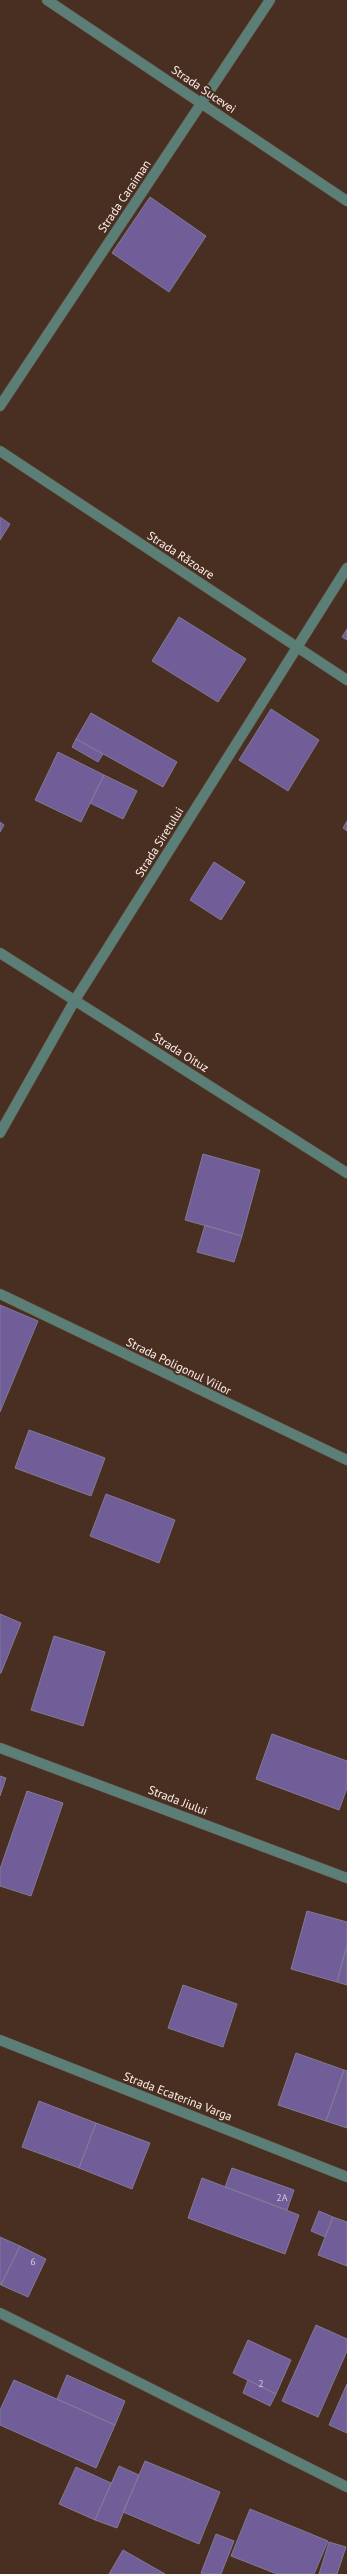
<svg xmlns="http://www.w3.org/2000/svg" width="347" height="2574" viewBox="0 0 347 2574" font-family="'PT Sans',sans-serif">
	<rect width="100%" height="100%" fill="#492f22"/>
	<path fill="#715d98" stroke="#827a96" d="M150,197L206,236L169,292L112,253Z
		M0,517L10,524L0,540Z
		M179,617L246,659L218,702L152,661Z
		M347,629V640L342,637Z
		M271,709L319,740L288,791L239,760Z
		M91,713L177,762L163,787L76,739Z
		M76,739L103,754L98,762L72,747Z
		M58,752L104,775L81,822L35,800Z
		M104,775L137,791L123,819L90,803Z
		M347,821V831L343,828Z
		M0,822L4,825L0,832Z
		M214,862L245,882L221,920L190,900Z
		M203,1154L260,1170L242,1236L185,1220Z
		M205,1225L242,1236L234,1262L197,1252Z
		M0,1305L38,1321L0,1412Z
		M29,1430L105,1458L91,1496L15,1468Z
		M106,1494L175,1520L159,1563L90,1536Z
		M0,1614L21,1623L1,1673H0Z
		M54,1636L105,1652L83,1726L31,1710Z
		M272,1734L347,1761V1788L339,1810L256,1779Z
		M0,1776L6,1778L0,1796Z
		M27,1791L63,1803L31,1896L0,1886V1869Z
		M307,1911L347,1922V1945L337,1982L291,1969Z
		M347,1945V1985L337,1982Z
		M183,1985L237,2004L223,2047L168,2028Z
		M296,2053L344,2070L326,2121L278,2105Z
		M344,2070L347,2071V2128L326,2121Z
		M39,2101L96,2123L79,2168L22,2147Z
		M96,2123L150,2143L132,2189L79,2168Z
		M232,2168L294,2190L287,2210L225,2187Z
		M202,2178L299,2215L285,2254L188,2218Z
		M319,2211L333,2217L325,2237L311,2231Z
		M333,2217L347,2222V2266L318,2255Z
		M0,2237L20,2246L1,2285L0,2284Z
		M20,2246L46,2259L28,2297L1,2285Z
		M316,2325L347,2339V2351L318,2417L282,2401Z
		M248,2340L291,2360L276,2394L233,2373Z
		M67,2375L125,2401L115,2425L57,2399Z
		M14,2380L115,2425L96,2468L0,2425V2410Z
		M248,2380L276,2394L270,2406L243,2393Z
		M347,2384V2433L329,2425Z
		M145,2461L220,2492L199,2544L123,2512Z
		M119,2466L139,2475L117,2528L95,2520Z
		M76,2467L111,2483L95,2520L59,2504Z
		M250,2509L328,2541L314,2574H277L231,2556Z
		M216,2534L234,2541L221,2574H203L201,2573Z
		M329,2542L346,2547L337,2574H319Z
		M123,2550L165,2574H109Z"/>
	<g fill="none" stroke-linecap="round" stroke-linejoin="round">
		<defs>
			<path id="minor" d="M47,0L347,201
				M0,406L270,0
				M0,451L347,680
				M0,953L347,1173
				M0,1133L75,1000L347,568
				M0,1294L347,1460
				M0,1748L347,1878
				M0,2040L347,2177
				M0,2313L347,2487"/>
		</defs>
		<use href="#minor" stroke="#664e42" stroke-width="11"/>
		<use href="#minor" stroke="#5b7f77" stroke-width="10"/>
	</g>
	<g text-anchor="middle" dominant-baseline="central" stroke-width="4" stroke-linejoin="round" paint-order="stroke">
		<g font-size="10" fill="#dcccd6">
			<text x="282" y="2197">2A</text>
			<text x="33" y="2261">6</text>
			<text x="261" y="2383">2</text>
		</g>
		<g font-size="12" fill="#fff1ea" stroke="#492f22">
			<text transform="translate(204 89) rotate(34)">Strada Sucevei</text>
			<text transform="translate(124 196) rotate(-56)">Strada Caraiman</text>
			<text transform="translate(181 555) rotate(33)">Strada Răzoare</text>
			<text transform="translate(159 842) rotate(-58)">Strada Siretului</text>
			<text transform="translate(181 1052) rotate(32)">Strada Oituz</text>
			<text transform="translate(179 1366) rotate(26)">Strada Poligonul Viilor</text>
			<text transform="translate(178 1800) rotate(21)">Strada Jiului</text>
			<text transform="translate(178 2096) rotate(21)">Strada Ecaterina Varga</text>
		</g>
	</g>
</svg>
